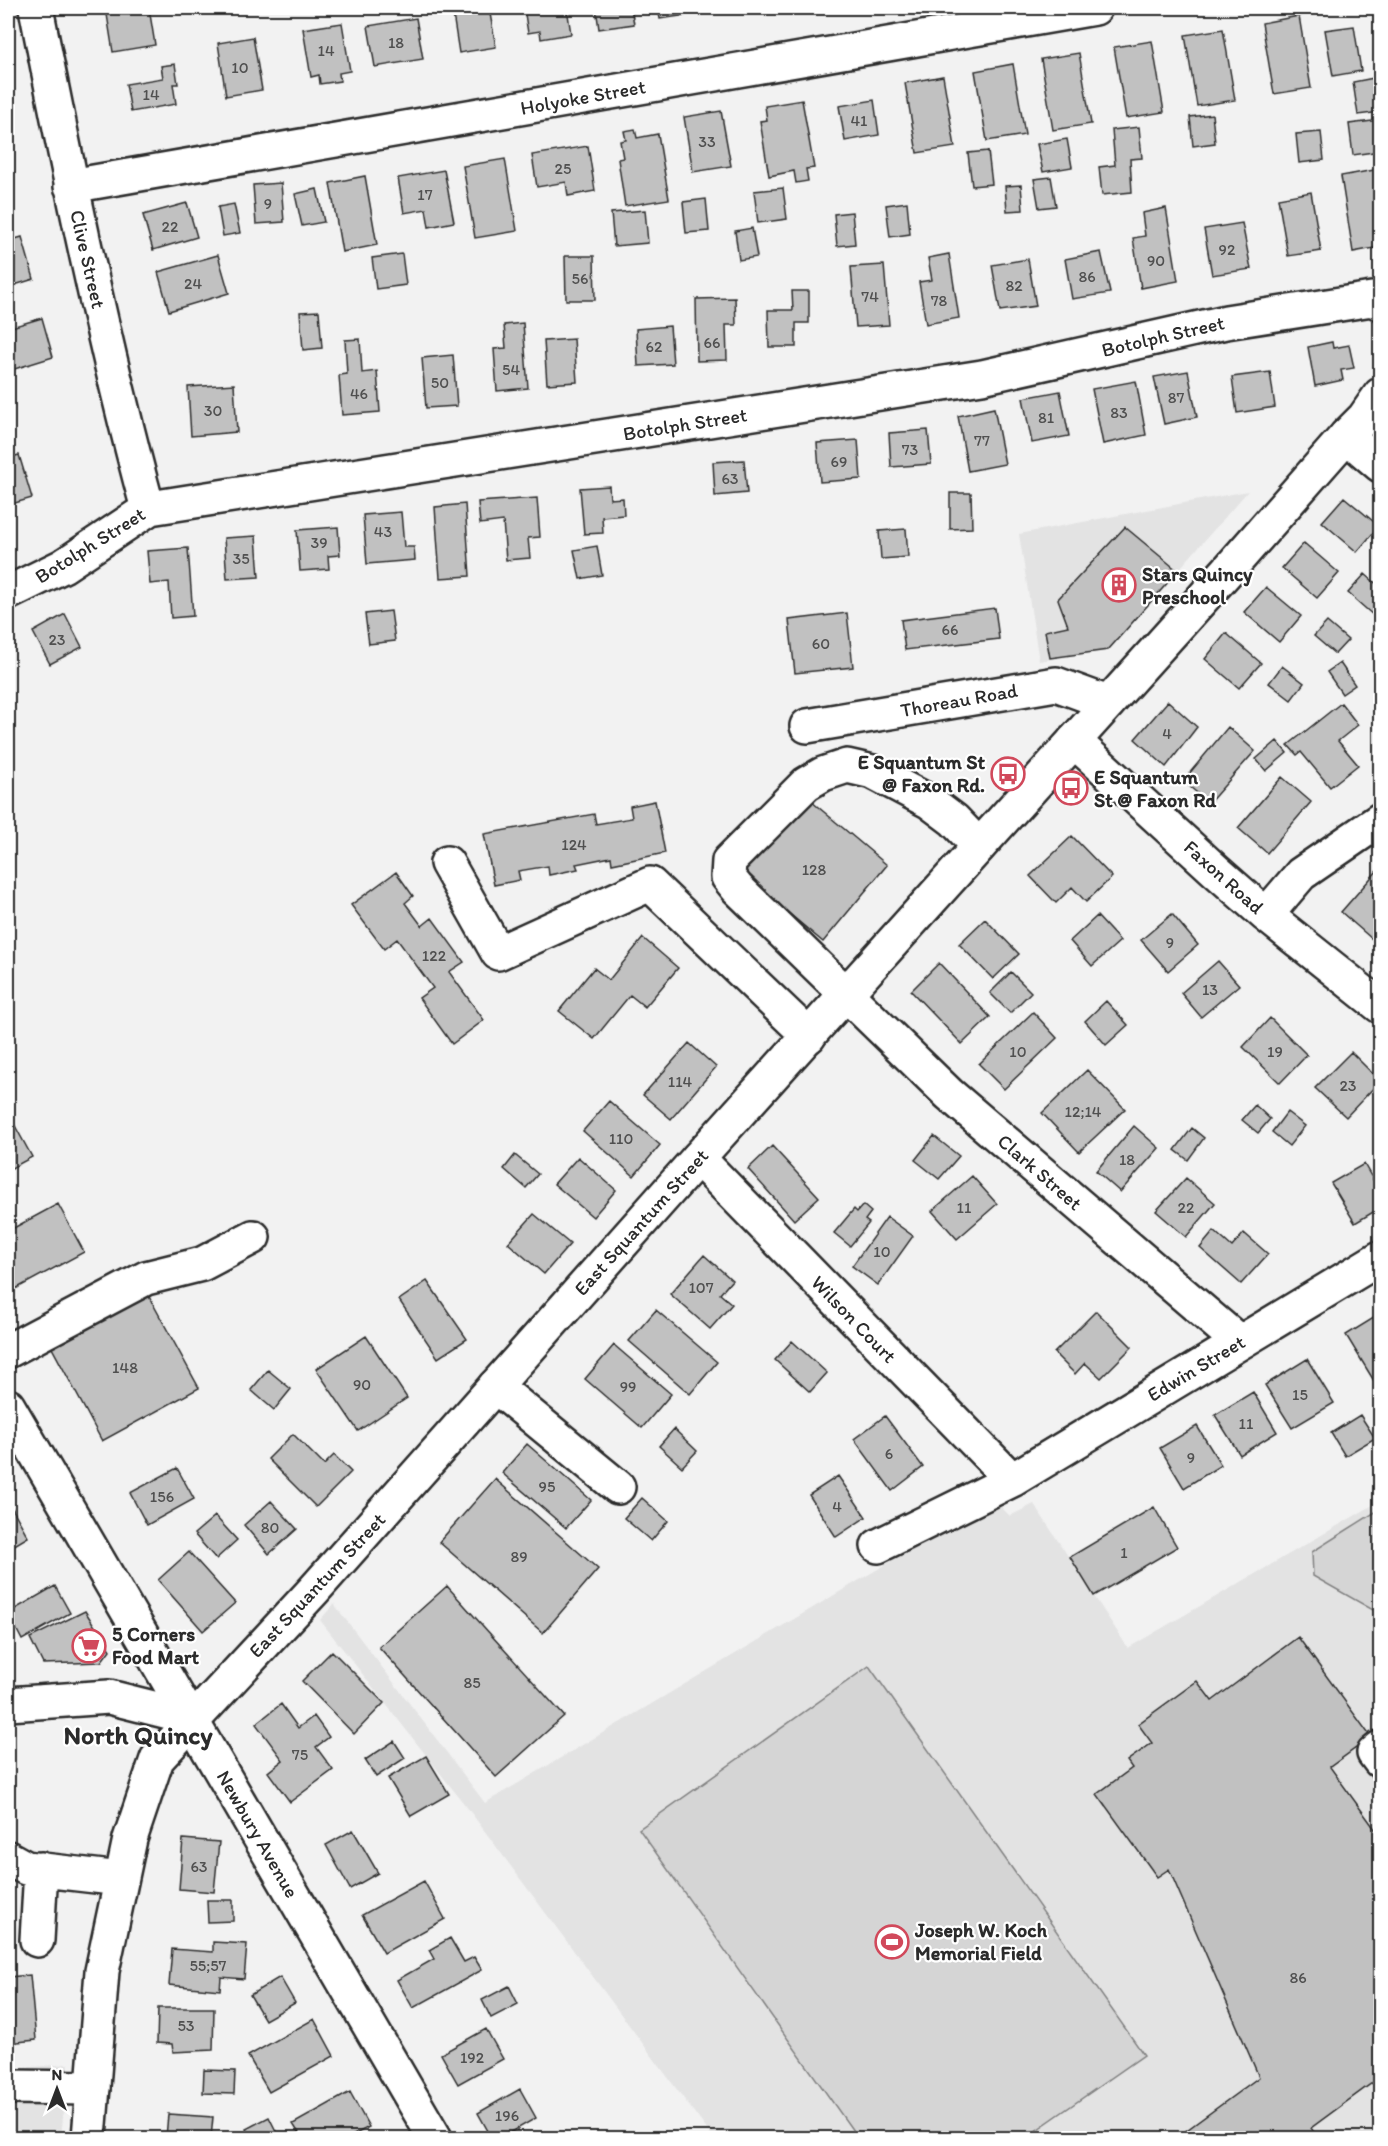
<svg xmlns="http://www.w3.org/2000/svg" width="1388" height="2146" viewBox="0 0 1388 2146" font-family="Itim,sans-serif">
	<rect width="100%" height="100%" fill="#f2f2f2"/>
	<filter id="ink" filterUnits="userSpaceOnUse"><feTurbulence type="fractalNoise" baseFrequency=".0167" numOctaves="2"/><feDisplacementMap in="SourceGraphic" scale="12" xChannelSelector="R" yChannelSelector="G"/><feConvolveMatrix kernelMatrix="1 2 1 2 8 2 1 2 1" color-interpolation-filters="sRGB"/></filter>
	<g filter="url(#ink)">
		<path fill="#e3e3e3" d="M1248,491L1108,650L1039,661L1019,534Z
			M994,1500L1010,1516L1034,1504L1128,1648L1380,1501V2138H713L469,1810L320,1620L334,1604L485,1803Z
			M68,2064L61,2138H8V2069Z"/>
		<path fill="#d5d5d5" stroke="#808080" stroke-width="1.5" d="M1380,1509V1614L1313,1576L1312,1552Z
			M869,1666L1144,2055L1025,2138H858L639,1829Z"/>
		<path fill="#c1c1c1" stroke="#2b2b2b" stroke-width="1.5" d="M106,8H149L155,45L113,52Z
			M452,8H489L496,47L459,53Z
			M524,8H567L571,34L541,39L540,31L528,33Z
			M596,8H631L634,24L599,29Z
			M658,8H700L701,13L660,19Z
			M1299,16L1311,88L1274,94L1262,23Z
			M416,18L423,59L375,67L368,26Z
			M342,23L350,71L339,73L340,81L320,84L319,75L311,77L303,29Z
			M1354,26L1361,71L1333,76L1325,30Z
			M1223,29L1235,100L1197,106L1185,35Z
			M253,37L262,90L226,96L218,43Z
			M1152,41L1164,112L1126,118L1114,47Z
			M1079,53L1091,124L1053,130L1041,59Z
			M175,64L178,84H173L176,104L131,112L126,84L163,78L161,66Z
			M1013,64L1025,135L987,141L975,71Z
			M943,76L955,147L917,153L905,83Z
			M1379,77L1380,112L1358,115L1353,82Z
			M802,100L814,168L806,169L808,181L796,183L794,171L769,176L760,121L767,120L765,106Z
			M874,100L879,135L845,141L839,106Z
			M721,111L731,166L693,172L684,117Z
			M1212,114L1215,143L1193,146L1190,117Z
			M1380,120V151L1353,155L1349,124Z
			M1139,127L1142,158L1130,159L1132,192L1102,195L1099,167L1115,165L1112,130Z
			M635,129L637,138L658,134L669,199L625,206L618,159L623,158L620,141L626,140L624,131Z
			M1321,132L1324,160L1299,163L1296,134Z
			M1067,139L1072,167L1043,172L1037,144Z
			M588,146L595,191L568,196L566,182L537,187L532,155Z
			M988,151L992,184L972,186L968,153Z
			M505,159L517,231L475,238L463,166Z
			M1380,169V247L1353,252L1341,176Z
			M444,170L454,222L429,227L426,209L404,213L398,178Z
			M365,176L377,245L342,252L330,183Z
			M1051,177L1056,206L1039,208L1034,179Z
			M281,183L284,222L256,224L253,185Z
			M1021,185L1023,210L1007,211L1005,186Z
			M783,188L787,219L758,223L754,191Z
			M317,189L324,222L302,226L295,194Z
			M1311,192L1321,251L1288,256L1278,198Z
			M706,199L709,231L686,233L683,202Z
			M907,202L910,234L890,237L886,205Z
			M187,203L197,237L153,250L143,215Z
			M234,204L240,233L223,236L218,207Z
			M1166,208L1178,281L1141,288L1133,238L1145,236L1142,213Z
			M645,210L648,243L614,246L611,213Z
			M852,212L855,244L837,246L834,214Z
			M1242,223L1251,269L1212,275L1204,229Z
			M752,228L757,257L739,260L735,231Z
			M22,237L34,279L8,287V241Z
			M1101,252L1110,293L1072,299L1065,259Z
			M402,254L406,285L376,289L372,258Z
			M949,254L959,318L926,324L919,282L932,280L928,258Z
			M218,255L229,293L169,311L158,272Z
			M565,256H594L595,300H566Z
			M1028,259L1036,306L1000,311L992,265Z
			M884,265L889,325L856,327L851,267Z
			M792,291H809V323H796V347H769L768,310H793Z
			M735,298L736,325H726L727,360L697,361L696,299Z
			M319,311L322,348L303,350L300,312Z
			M42,318L53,357L8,371V328Z
			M523,323L528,388L497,391L494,349L506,348L504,325Z
			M670,326L673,364L638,366L636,329Z
			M360,339L362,373L377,371L380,412L342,415L339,375L347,374L345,340Z
			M574,339L577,382L547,384L544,341Z
			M1332,342L1333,348L1349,345L1354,368L1341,370L1343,380L1315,386L1308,347Z
			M453,355L457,406L426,408L422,358Z
			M1188,371L1197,417L1164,424L1154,377Z
			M1270,372L1275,407L1237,413L1232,377Z
			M1136,381L1146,435L1103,444L1092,389Z
			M234,384L237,432L191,436L188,387Z
			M1060,391L1069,436L1032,443L1023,398Z
			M994,408L1005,464L968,471L958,416Z
			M928,430L931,464L891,467L889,433Z
			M858,440L861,479L820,482L817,443Z
			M19,455L32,498L8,505V458Z
			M744,460L747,493L715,496L713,462Z
			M609,486L610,499L623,498L624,515L602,517L603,533L584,534L580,488Z
			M950,493H971L972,528L950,529Z
			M1344,497L1379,526L1357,552L1322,522Z
			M537,498L540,537L528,538L530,558L506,560L503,521L480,524L478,502Z
			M465,504L470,576L440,578L435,507Z
			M401,512L404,547H414L415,560L367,564L363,515Z
			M338,527L340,555L328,556L329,569L300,571L297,530Z
			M1125,527L1178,571L1108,650L1050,658L1045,631L1068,626L1058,599Z
			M906,529L908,557L881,559L879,531Z
			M256,536L259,577L227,579L224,538Z
			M1304,543L1339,573L1317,598L1282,568Z
			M597,546L602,575L580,579L574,550Z
			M188,548L193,616L171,618L169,582L150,584L147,551Z
			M1365,574L1380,587V608L1374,616L1348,593Z
			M1266,587L1301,616L1279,642L1244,612Z
			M995,608L999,639L905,650L901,620Z
			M391,611L395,641L369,644L365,614Z
			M847,613L853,667L795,673L789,620Z
			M65,614L82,647L50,664L33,632Z
			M1327,622L1348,640L1335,654L1314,636Z
			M1226,633L1261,663L1239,688L1205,659Z
			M1340,663L1355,685L1342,694L1327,672Z
			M1282,666L1304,683L1291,700L1269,683Z
			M1168,701L1197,727L1166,767L1135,739Z
			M1341,703L1358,725L1338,741L1358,765L1330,787L1301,752L1297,755L1288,745Z
			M1228,727L1255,751L1209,803L1183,781Z
			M1277,741L1287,753L1266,771L1256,759Z
			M1282,777L1311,802L1267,853L1238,828Z
			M805,796L887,865L823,942L740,872Z
			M655,801L665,853L612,864L611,857L576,864L578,869L549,875L548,866L518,871L520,880L494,885L484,834L594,814L596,824L632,818L630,806Z
			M1072,836L1112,877L1086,902L1072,887L1056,903L1030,876Z
			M1377,871L1380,875V929L1372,939L1341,912Z
			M396,872L413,896L405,903L422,926L432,918L464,962L449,972L484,1020L452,1044L419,998L433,988L397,939L384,949L351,905Z
			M1172,914L1198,945L1168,971L1141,940Z
			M1097,916L1120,941L1092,966L1070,941Z
			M985,919L1019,954L993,979L959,944Z
			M643,938L678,968L645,1007L630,995L594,1039L559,1011L594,968L609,980Z
			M1218,961L1239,985L1201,1017L1181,993Z
			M939,963L990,1017L962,1044L911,991Z
			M1011,972L1031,992L1010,1013L990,993Z
			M1106,1001L1128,1025L1106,1045L1085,1021Z
			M1033,1012L1057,1038L1004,1089L979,1064Z
			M1270,1018L1307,1055L1280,1083L1243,1047Z
			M689,1043L716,1067L671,1119L643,1095Z
			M1351,1052L1380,1081L1346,1117L1315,1088Z
			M1087,1070L1125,1109L1079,1152L1042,1113Z
			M609,1101L660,1145L634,1176L583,1131Z
			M1255,1105L1270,1119L1258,1133L1242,1120Z
			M1287,1112L1305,1126L1289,1146L1272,1132Z
			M8,1113L32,1157L8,1170Z
			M1134,1126L1159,1148L1120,1192L1096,1171Z
			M1192,1128L1204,1138L1188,1160L1175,1150Z
			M934,1136L959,1156L939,1179L915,1160Z
			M772,1146L819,1197L794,1220L748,1169Z
			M515,1155L538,1174L526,1188L504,1169Z
			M578,1157L616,1190L593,1217L554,1184Z
			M1364,1164L1380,1192V1208L1355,1223L1331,1183Z
			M972,1176L997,1204L957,1239L932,1211Z
			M1186,1178L1215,1203L1186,1237L1156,1211Z
			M58,1204L84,1252L8,1293V1231Z
			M863,1205L871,1212L865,1220L869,1223L850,1246L834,1233L854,1209L857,1212Z
			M534,1214L570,1244L544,1274L508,1243Z
			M887,1217L913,1236L878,1285L852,1266Z
			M1214,1231L1232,1247L1244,1233L1268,1254L1241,1284L1200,1248Z
			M704,1255L732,1280L720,1294L732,1304L710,1329L670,1294Z
			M427,1281L467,1339L438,1358L399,1300Z
			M147,1293L199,1388L102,1441L51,1346Z
			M656,1310L717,1362L690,1394L629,1341Z
			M1096,1311L1132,1347L1101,1378L1085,1363L1075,1374L1054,1353Z
			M1380,1314V1388L1379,1389L1346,1335Z
			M366,1336L407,1398L358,1431L316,1369Z
			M792,1341L827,1373L810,1392L775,1360Z
			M614,1345L671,1394L642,1428L585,1379Z
			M1307,1359L1334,1403L1292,1428L1265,1385Z
			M268,1370L291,1389L274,1410L251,1390Z
			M1253,1392L1277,1432L1240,1455L1215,1415Z
			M1360,1415L1375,1438L1345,1456L1331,1433Z
			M885,1416L923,1467L892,1491L854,1439Z
			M1197,1426L1221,1465L1184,1488L1160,1448Z
			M674,1429L697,1451L682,1467L659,1446Z
			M293,1434L324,1465L334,1455L351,1472L316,1507L268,1459Z
			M527,1444L591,1500L566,1528L502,1473Z
			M177,1468L194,1499L147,1525L130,1493Z
			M838,1476L866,1517L836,1537L809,1495Z
			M495,1479L598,1569L543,1633L439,1542Z
			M642,1498L668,1521L651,1541L624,1518Z
			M271,1501L297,1529L269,1554L244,1525Z
			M11,1506L28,1537L8,1549V1508Z
			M1154,1507L1177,1547L1094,1596L1070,1557Z
			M215,1516L237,1540L216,1559L194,1534Z
			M189,1552L235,1603L203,1631L158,1580Z
			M55,1586L70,1613L22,1640L8,1613Z
			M447,1586L564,1716L496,1777L379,1647Z
			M85,1611L110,1650L101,1662L43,1664L30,1638Z
			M1298,1637L1371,1737L1330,1767L1380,1836V2077L1311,2128L1318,2138H1176L1259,2077L1169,1869L1157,1877L1097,1794L1132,1768L1127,1761L1152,1743L1138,1724L1197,1681L1212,1701Z
			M332,1651L384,1703L354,1734L302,1681Z
			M281,1704L298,1728L314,1716L329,1737L316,1747L333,1770L290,1802L268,1772L283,1760L256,1724Z
			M394,1741L405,1758L376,1777L365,1760Z
			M426,1756L449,1794L411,1816L388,1778Z
			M353,1830L378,1873L350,1889L326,1845Z
			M183,1839L219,1842L214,1892L179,1889Z
			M424,1881L445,1919L384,1953L362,1915Z
			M207,1900H233V1921L208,1922Z
			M450,1938L464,1962L474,1957L482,1970L413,2008L397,1980L434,1959L429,1950Z
			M213,1942L247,1944L244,1979L221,1977L220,1990L169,1985L172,1949L213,1952Z
			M30,1975L36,2040L8,2043V1977Z
			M280,1977L295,2003L265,2020L250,1995Z
			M509,1986L518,2004L491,2018L482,2000Z
			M158,2008H214L213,2050L173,2052L172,2044L157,2043Z
			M314,2019L334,2056L269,2092L248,2056Z
			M486,2029L503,2059L458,2084L441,2054Z
			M204,2070L235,2071L234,2094L203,2093Z
			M520,2089L536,2118L501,2138H492L478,2113Z
			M350,2092L369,2127L348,2138H302L293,2124Z
			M168,2114L213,2117L211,2138H166Z
			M269,2117L277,2133L265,2138H251L246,2129Z"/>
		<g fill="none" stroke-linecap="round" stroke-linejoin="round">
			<defs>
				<path id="minor" d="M36,8C69,176 103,343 148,509
					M71,186L1095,8
					M1346,436L1380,465
					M8,593L63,566L150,508L982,377L1226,322L1372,299L1380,303
					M807,726L1056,684L1108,703
					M1074,741L1216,871L1266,915L1380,1006
					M979,846L954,820L930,802L873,772L847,766L823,774L806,784L729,861L728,877L737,888L949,1094L1239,1342
					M447,863L498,953L650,884L809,1036
					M1266,915L1301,874L1380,820
					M698,1158L1012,1480
					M8,1351L146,1278L202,1264L253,1237
					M495,1386L618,1487
					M8,1406L435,2138
					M878,1546L1012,1480L1380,1258
					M8,1704L109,1697L169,1712L192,1722
					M1380,1748L1374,1753L1380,1761
					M8,1858L26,1868L121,1879
					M37,1940L41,1869
					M8,2087L93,2088"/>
				<path id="major" d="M89,2138L102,1971L130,1839L157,1759L314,1590L698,1158L1230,568L1346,436L1364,418L1380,395"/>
			</defs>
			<use href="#minor" stroke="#2b2b2b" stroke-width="38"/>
			<use href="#major" stroke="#2b2b2b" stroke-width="38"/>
			<use href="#minor" stroke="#fff" stroke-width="33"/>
			<use href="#major" stroke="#fff" stroke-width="33"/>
		</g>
	</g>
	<defs>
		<symbol id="building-ring" viewBox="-11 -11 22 22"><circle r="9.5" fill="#fff" stroke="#d1495b" stroke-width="1.5"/><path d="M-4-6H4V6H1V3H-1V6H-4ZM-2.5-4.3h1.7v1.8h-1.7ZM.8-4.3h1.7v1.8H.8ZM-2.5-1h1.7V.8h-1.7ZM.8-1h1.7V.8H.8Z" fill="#d1495b"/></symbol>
		<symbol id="bus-ring" viewBox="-11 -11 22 22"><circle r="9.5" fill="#fff" stroke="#d1495b" stroke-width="1.5"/><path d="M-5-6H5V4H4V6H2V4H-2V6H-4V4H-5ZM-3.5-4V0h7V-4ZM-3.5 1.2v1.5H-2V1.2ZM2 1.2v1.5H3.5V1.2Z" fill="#d1495b"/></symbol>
		<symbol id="supermarket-ring" viewBox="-11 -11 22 22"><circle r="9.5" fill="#fff" stroke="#d1495b" stroke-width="1.5"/><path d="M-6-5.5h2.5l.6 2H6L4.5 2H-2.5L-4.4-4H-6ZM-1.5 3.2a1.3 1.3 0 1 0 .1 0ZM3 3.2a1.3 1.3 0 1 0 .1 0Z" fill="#d1495b"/></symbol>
		<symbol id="stadium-ring" viewBox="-11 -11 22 22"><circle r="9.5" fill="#fff" stroke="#d1495b" stroke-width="1.5"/><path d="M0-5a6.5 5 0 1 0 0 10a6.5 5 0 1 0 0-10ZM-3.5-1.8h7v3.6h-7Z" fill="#d1495b"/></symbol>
	</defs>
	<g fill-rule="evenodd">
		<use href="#building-ring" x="1100" y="566" width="38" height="38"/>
		<use href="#bus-ring" x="989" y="755" width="38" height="38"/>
		<use href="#bus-ring" x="1052" y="769" width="38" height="38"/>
		<use href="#supermarket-ring" x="70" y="1627" width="38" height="38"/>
		<use href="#stadium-ring" x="873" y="1923" width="38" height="38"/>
	</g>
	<g text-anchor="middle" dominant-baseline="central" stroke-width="4.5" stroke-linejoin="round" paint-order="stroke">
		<g font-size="16" fill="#505050">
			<text x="396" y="42">18</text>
			<text x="326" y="50">14</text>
			<text x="240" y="67">10</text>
			<text x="151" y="94">14</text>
			<text x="859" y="120">41</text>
			<text x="707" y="141">33</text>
			<text x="563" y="168">25</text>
			<text x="425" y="194">17</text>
			<text x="268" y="203">9</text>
			<text x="170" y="226">22</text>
			<text x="1227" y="249">92</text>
			<text x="1156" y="260">90</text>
			<text x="1087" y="276">86</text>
			<text x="580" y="278">56</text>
			<text x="193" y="283">24</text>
			<text x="1014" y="285">82</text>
			<text x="870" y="296">74</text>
			<text x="939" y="300">78</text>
			<text x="712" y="342">66</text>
			<text x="654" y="346">62</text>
			<text x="511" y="369">54</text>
			<text x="440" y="382">50</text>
			<text x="359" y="393">46</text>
			<text x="1176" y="397">87</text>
			<text x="213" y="410">30</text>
			<text x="1119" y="412">83</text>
			<text x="1046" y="417">81</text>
			<text x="982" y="440">77</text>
			<text x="910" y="449">73</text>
			<text x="839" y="461">69</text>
			<text x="730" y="478">63</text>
			<text x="383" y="531">43</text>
			<text x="319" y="542">39</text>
			<text x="241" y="558">35</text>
			<text x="950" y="629">66</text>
			<text x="57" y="639">23</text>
			<text x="821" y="643">60</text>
			<text x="1167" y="733">4</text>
			<text x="574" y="844">124</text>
			<text x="814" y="869">128</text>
			<text x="1170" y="942">9</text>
			<text x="434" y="955">122</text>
			<text x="1210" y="989">13</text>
			<text x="1018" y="1051">10</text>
			<text x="1275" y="1051">19</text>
			<text x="680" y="1081">114</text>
			<text x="1348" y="1085">23</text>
			<text x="1083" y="1111">12;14</text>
			<text x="621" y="1138">110</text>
			<text x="1127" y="1159">18</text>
			<text x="964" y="1207">11</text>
			<text x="1186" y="1207">22</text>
			<text x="882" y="1251">10</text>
			<text x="701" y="1287">107</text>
			<text x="125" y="1367">148</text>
			<text x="362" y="1384">90</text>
			<text x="628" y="1386">99</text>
			<text x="1300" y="1394">15</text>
			<text x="1246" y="1423">11</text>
			<text x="889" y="1453">6</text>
			<text x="1191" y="1457">9</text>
			<text x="547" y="1486">95</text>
			<text x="162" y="1496">156</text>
			<text x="837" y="1506">4</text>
			<text x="270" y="1527">80</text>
			<text x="1124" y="1552">1</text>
			<text x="519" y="1556">89</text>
			<text x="472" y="1682">85</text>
			<text x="300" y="1754">75</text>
			<text x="199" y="1866">63</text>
			<text x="208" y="1965">55;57</text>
			<text x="1298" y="1977">86</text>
			<text x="186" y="2025">53</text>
			<text x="472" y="2057">192</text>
			<text x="507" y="2115">196</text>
		</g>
		<g font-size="20" fill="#2b2b2b" stroke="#fff">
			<text transform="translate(583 97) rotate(-10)">Holyoke Street</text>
			<text transform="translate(88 259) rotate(77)">Clive Street</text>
			<text transform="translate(1163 336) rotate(-13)">Botolph Street</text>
			<text transform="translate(685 424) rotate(-9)">Botolph Street</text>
			<text transform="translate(90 545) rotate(-32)">Botolph Street</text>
			<text transform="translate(959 700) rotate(-10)">Thoreau Road</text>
			<text transform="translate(1224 877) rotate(42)">Faxon Road</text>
			<text transform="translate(1040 1172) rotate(41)">Clark Street</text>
			<text transform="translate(641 1222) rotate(-48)">East Squantum Street</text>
			<text transform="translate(854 1319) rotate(46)">Wilson Court</text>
			<text transform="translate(1196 1368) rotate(-31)">Edwin Street</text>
			<text transform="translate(317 1585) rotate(-47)">East Squantum Street</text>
			<text transform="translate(258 1834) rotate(60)">Newbury Avenue</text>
		</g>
		<g font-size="20" font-weight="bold" fill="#2b2b2b" stroke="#fff" text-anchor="start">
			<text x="1142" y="574">Stars Quincy<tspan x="1142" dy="23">Preschool</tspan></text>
			<text x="985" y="762" text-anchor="end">E Squantum St<tspan x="985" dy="23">@ Faxon Rd.</tspan></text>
			<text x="1094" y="777">E Squantum<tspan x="1094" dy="23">St @ Faxon Rd</tspan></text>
			<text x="112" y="1634">5 Corners<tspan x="112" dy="23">Food Mart</tspan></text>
			<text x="915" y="1930">Joseph W. Koch<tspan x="915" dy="23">Memorial Field</tspan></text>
		</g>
		<g font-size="26" font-weight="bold" fill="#2b2b2b" stroke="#fff">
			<text x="138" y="1735">North Quincy</text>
		</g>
	</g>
	<rect width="1388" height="2146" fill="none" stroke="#fff" stroke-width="30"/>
	<rect x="15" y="15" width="1358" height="2116" fill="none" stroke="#2b2b2b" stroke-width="2" filter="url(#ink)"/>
	<g transform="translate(57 2089)" stroke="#ffffff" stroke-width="4.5" paint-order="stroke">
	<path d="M0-4.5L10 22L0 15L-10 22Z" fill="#2b2b2b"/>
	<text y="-9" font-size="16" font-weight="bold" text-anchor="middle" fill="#2b2b2b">N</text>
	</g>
</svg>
